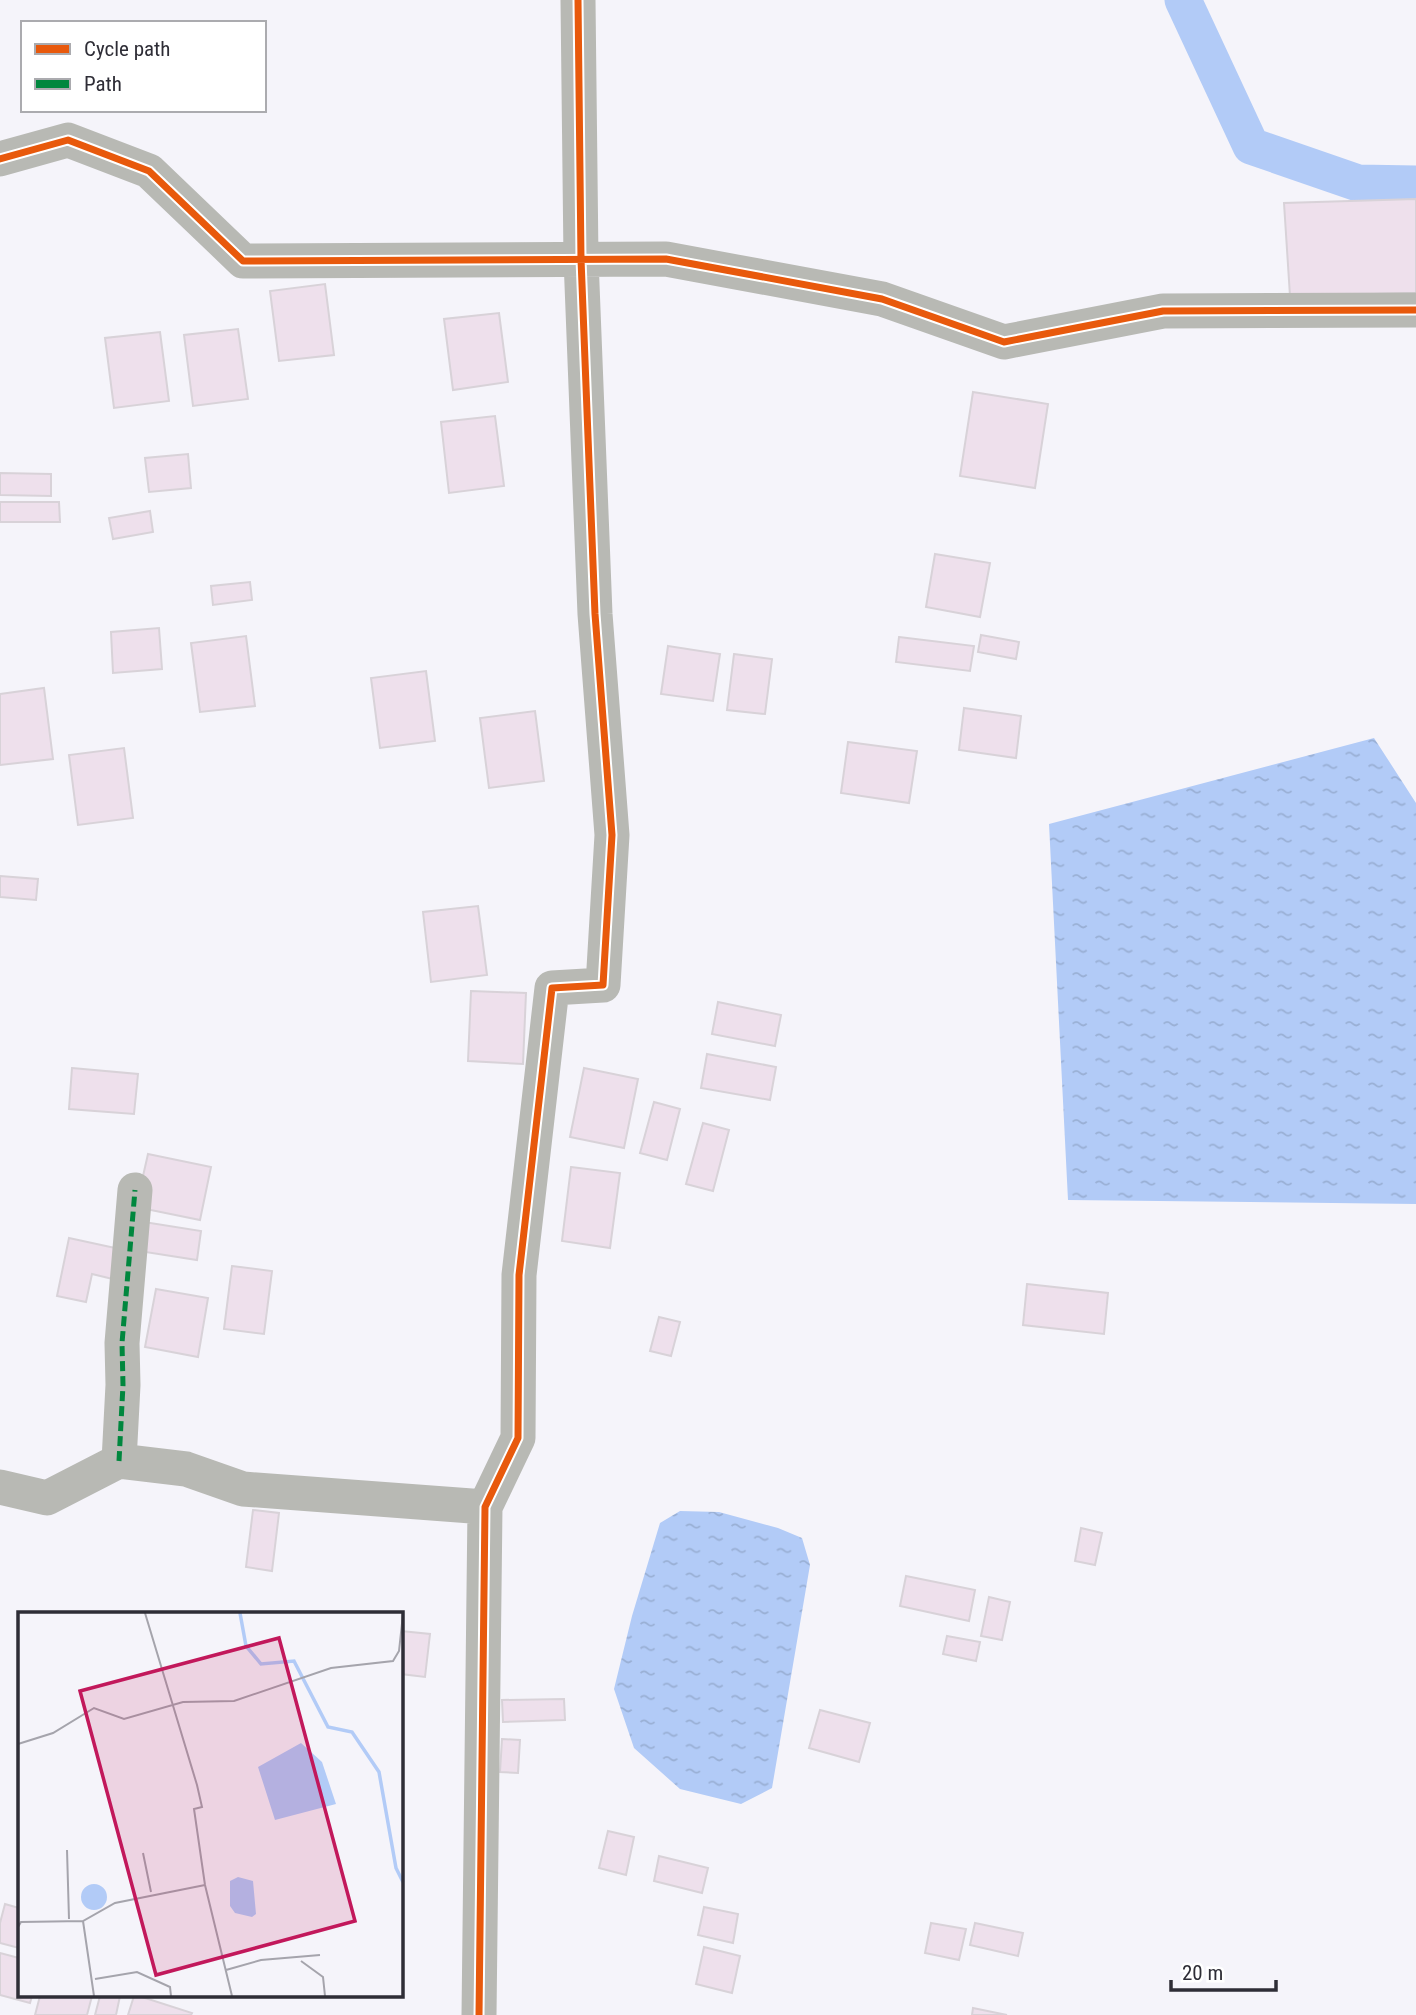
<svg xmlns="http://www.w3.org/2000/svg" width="1416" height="2015" viewBox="0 0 1416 2015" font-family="'Roboto Condensed',sans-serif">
	<defs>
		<pattern id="water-ripples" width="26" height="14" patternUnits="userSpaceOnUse" patternTransform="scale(1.75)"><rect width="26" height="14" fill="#b2cbf7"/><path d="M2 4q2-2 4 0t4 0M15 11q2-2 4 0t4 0" fill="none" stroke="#99afd4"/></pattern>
	</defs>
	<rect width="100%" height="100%" fill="#f5f4fa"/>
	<path fill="url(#water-ripples)" d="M1374,738L1416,803V1204L1068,1200L1049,824Z
		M680,1511L719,1512L778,1528L802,1538L810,1565L772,1788L741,1804L680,1789L634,1748L614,1689L632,1616L660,1523Z"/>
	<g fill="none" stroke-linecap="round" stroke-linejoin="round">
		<path stroke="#b2cbf7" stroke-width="37" d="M1183,0L1251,146L1358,183L1416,184"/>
	</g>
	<path fill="#eee0ec" stroke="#d8d2d8" stroke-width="2" d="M1416,199V293L1290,296L1284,203Z
		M325,284L334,355L279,361L270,291Z
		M499,313L508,382L453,390L444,319Z
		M238,329L248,399L193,406L184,335Z
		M160,332L169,401L114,408L105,338Z
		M973,392L1048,404L1035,488L960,476Z
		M495,416L504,486L449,493L441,422Z
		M188,454L191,488L149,492L145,458Z
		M0,473L51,474V496L0,495Z
		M0,502H59L60,522H0Z
		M150,511L153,532L113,539L109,518Z
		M935,554L990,563L980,617L926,607Z
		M250,582L252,600L213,605L211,586Z
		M159,628L162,669L113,673L111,632Z
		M981,635L1019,642L1016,659L978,652Z
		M246,636L255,706L200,712L191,643Z
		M899,637L974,646L970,671L896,662Z
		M668,646L720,654L713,701L661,694Z
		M734,654L772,659L765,714L727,710Z
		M426,671L435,741L380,748L371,678Z
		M44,688L53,759L0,765V694Z
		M964,708L1021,716L1016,758L959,750Z
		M535,711L544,781L489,788L480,718Z
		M848,742L917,751L909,803L841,793Z
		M124,748L133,818L78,825L69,755Z
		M0,876L38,879L36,900L0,897Z
		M478,906L487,975L431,982L423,912Z
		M471,991L526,993L523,1064L468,1061Z
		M718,1002L781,1015L775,1046L712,1034Z
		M707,1054L776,1067L770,1100L701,1088Z
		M72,1068L138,1074L134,1114L69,1109Z
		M584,1068L638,1079L624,1148L570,1137Z
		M654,1102L680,1109L667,1160L640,1153Z
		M703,1123L729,1130L713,1191L686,1184Z
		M148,1154L211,1167L200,1220L136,1207Z
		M571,1167L620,1173L610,1248L562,1241Z
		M144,1222L201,1231L197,1260L139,1251Z
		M69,1238L129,1251L121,1281L92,1274L86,1302L57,1296Z
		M232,1266L272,1271L264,1334L224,1329Z
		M1027,1284L1108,1293L1104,1334L1023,1325Z
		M156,1289L208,1298L198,1357L145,1347Z
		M659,1317L680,1322L671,1356L650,1351Z
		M253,1510L279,1513L272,1571L246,1567Z
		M1081,1528L1102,1533L1095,1565L1075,1561Z
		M906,1576L975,1590L969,1621L900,1606Z
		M989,1597L1010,1602L1002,1640L981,1636Z
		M401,1631L430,1634L425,1677L401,1674Z
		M947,1636L980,1642L976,1661L943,1654Z
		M564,1699L565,1720L503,1722L502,1700Z
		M820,1710L870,1723L859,1762L809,1748Z
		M502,1739L520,1740L518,1773L500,1772Z
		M608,1831L634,1837L626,1875L599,1868Z
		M659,1856L708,1868L702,1893L654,1881Z
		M5,1904L19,1908V1948L0,1943V1923Z
		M704,1907L738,1914L733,1943L698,1935Z
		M931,1923L966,1929L959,1960L925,1953Z
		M975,1923L1023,1933L1018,1956L970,1945Z
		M704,1947L740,1956L732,1993L696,1984Z
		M0,1953L19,1958V1996H32L30,2003L0,1995Z
		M40,1996H92L87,2015H35Z
		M100,1996H120L116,2015H95Z
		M134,1996H139L192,2013L191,2015H128Z
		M973,2008L1007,2015H972Z"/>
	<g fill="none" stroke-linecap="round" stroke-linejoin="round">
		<path stroke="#b8b9b4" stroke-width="35" d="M0,159L68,140L149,171L243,261L666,259L882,299L1004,342L1163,311L1416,310
			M119,1461L123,1385L122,1343L135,1190
			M0,1487L47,1498L119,1461L186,1469L243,1489L485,1507
			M479,2015L485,1507L518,1438L519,1275L552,988L603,985L612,835L595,614L581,259L578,0"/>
		<path stroke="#00873e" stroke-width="5" stroke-dasharray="10 5" stroke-linecap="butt" d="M119,1461L123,1385L122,1343L135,1190"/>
		<defs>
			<path id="cycleway" d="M0,159L68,140L149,171L243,261L666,259L882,299L1004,342L1163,311L1416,310
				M479,2015L485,1507L518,1438L519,1275L552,988L603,985L612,835L595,614L581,259L578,0"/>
		</defs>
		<use href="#cycleway" stroke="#fff" stroke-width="11"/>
		<use href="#cycleway" stroke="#e8590c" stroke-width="7"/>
	</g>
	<g transform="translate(18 1612)">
		<rect width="385" height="385" fill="#f5f4fa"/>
		<path d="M283,131L304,150L318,192L257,208L240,155ZM220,265L235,269L238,302L234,305L217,301L212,294V269ZM63 285a13 13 0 1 1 26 0a13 13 0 1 1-26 0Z" fill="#b2cbf7"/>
		<path fill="none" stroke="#b2cbf7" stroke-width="3.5" d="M222,1L228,34L243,52L276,49L310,115L334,120L361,160L378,256L385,270"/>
		<path fill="none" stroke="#a5a4ac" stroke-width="2" d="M127,1L179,173L184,195L176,197L187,273L214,384M0,132L35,121L76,96L106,107L165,90L216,89L313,56L375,49L381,39L385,2M49,238L51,307M125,241L133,280M65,309L76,384M0,315L3,310L65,309L97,291L187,273M283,349L305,365L307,384M208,358L243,348L302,343M77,367L119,360L152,375L153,384"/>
		<path fill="#c2185b" fill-opacity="0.15" stroke="#c2185b" stroke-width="3.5" d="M261,26L337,309L138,363L62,79Z"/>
		<rect width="385" height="385" fill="none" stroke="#2e2d36" stroke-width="3.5"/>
	</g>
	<rect x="21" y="21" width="245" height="91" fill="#ffffff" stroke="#ababaf" stroke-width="2"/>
	<rect x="35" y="44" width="35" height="10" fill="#e8590c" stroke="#ababaf" stroke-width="2"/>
	<text x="84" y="56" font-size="21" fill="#2e2d36">Cycle path</text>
	<rect x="35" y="79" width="35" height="10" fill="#00873e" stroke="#ababaf" stroke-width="2"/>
	<text x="84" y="91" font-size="21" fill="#2e2d36">Path</text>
	<path d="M1171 1980v10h105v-10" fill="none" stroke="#2e2d36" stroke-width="3.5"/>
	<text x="1182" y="1980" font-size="21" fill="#2e2d36" stroke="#ffffff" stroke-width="5" paint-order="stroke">20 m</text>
</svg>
